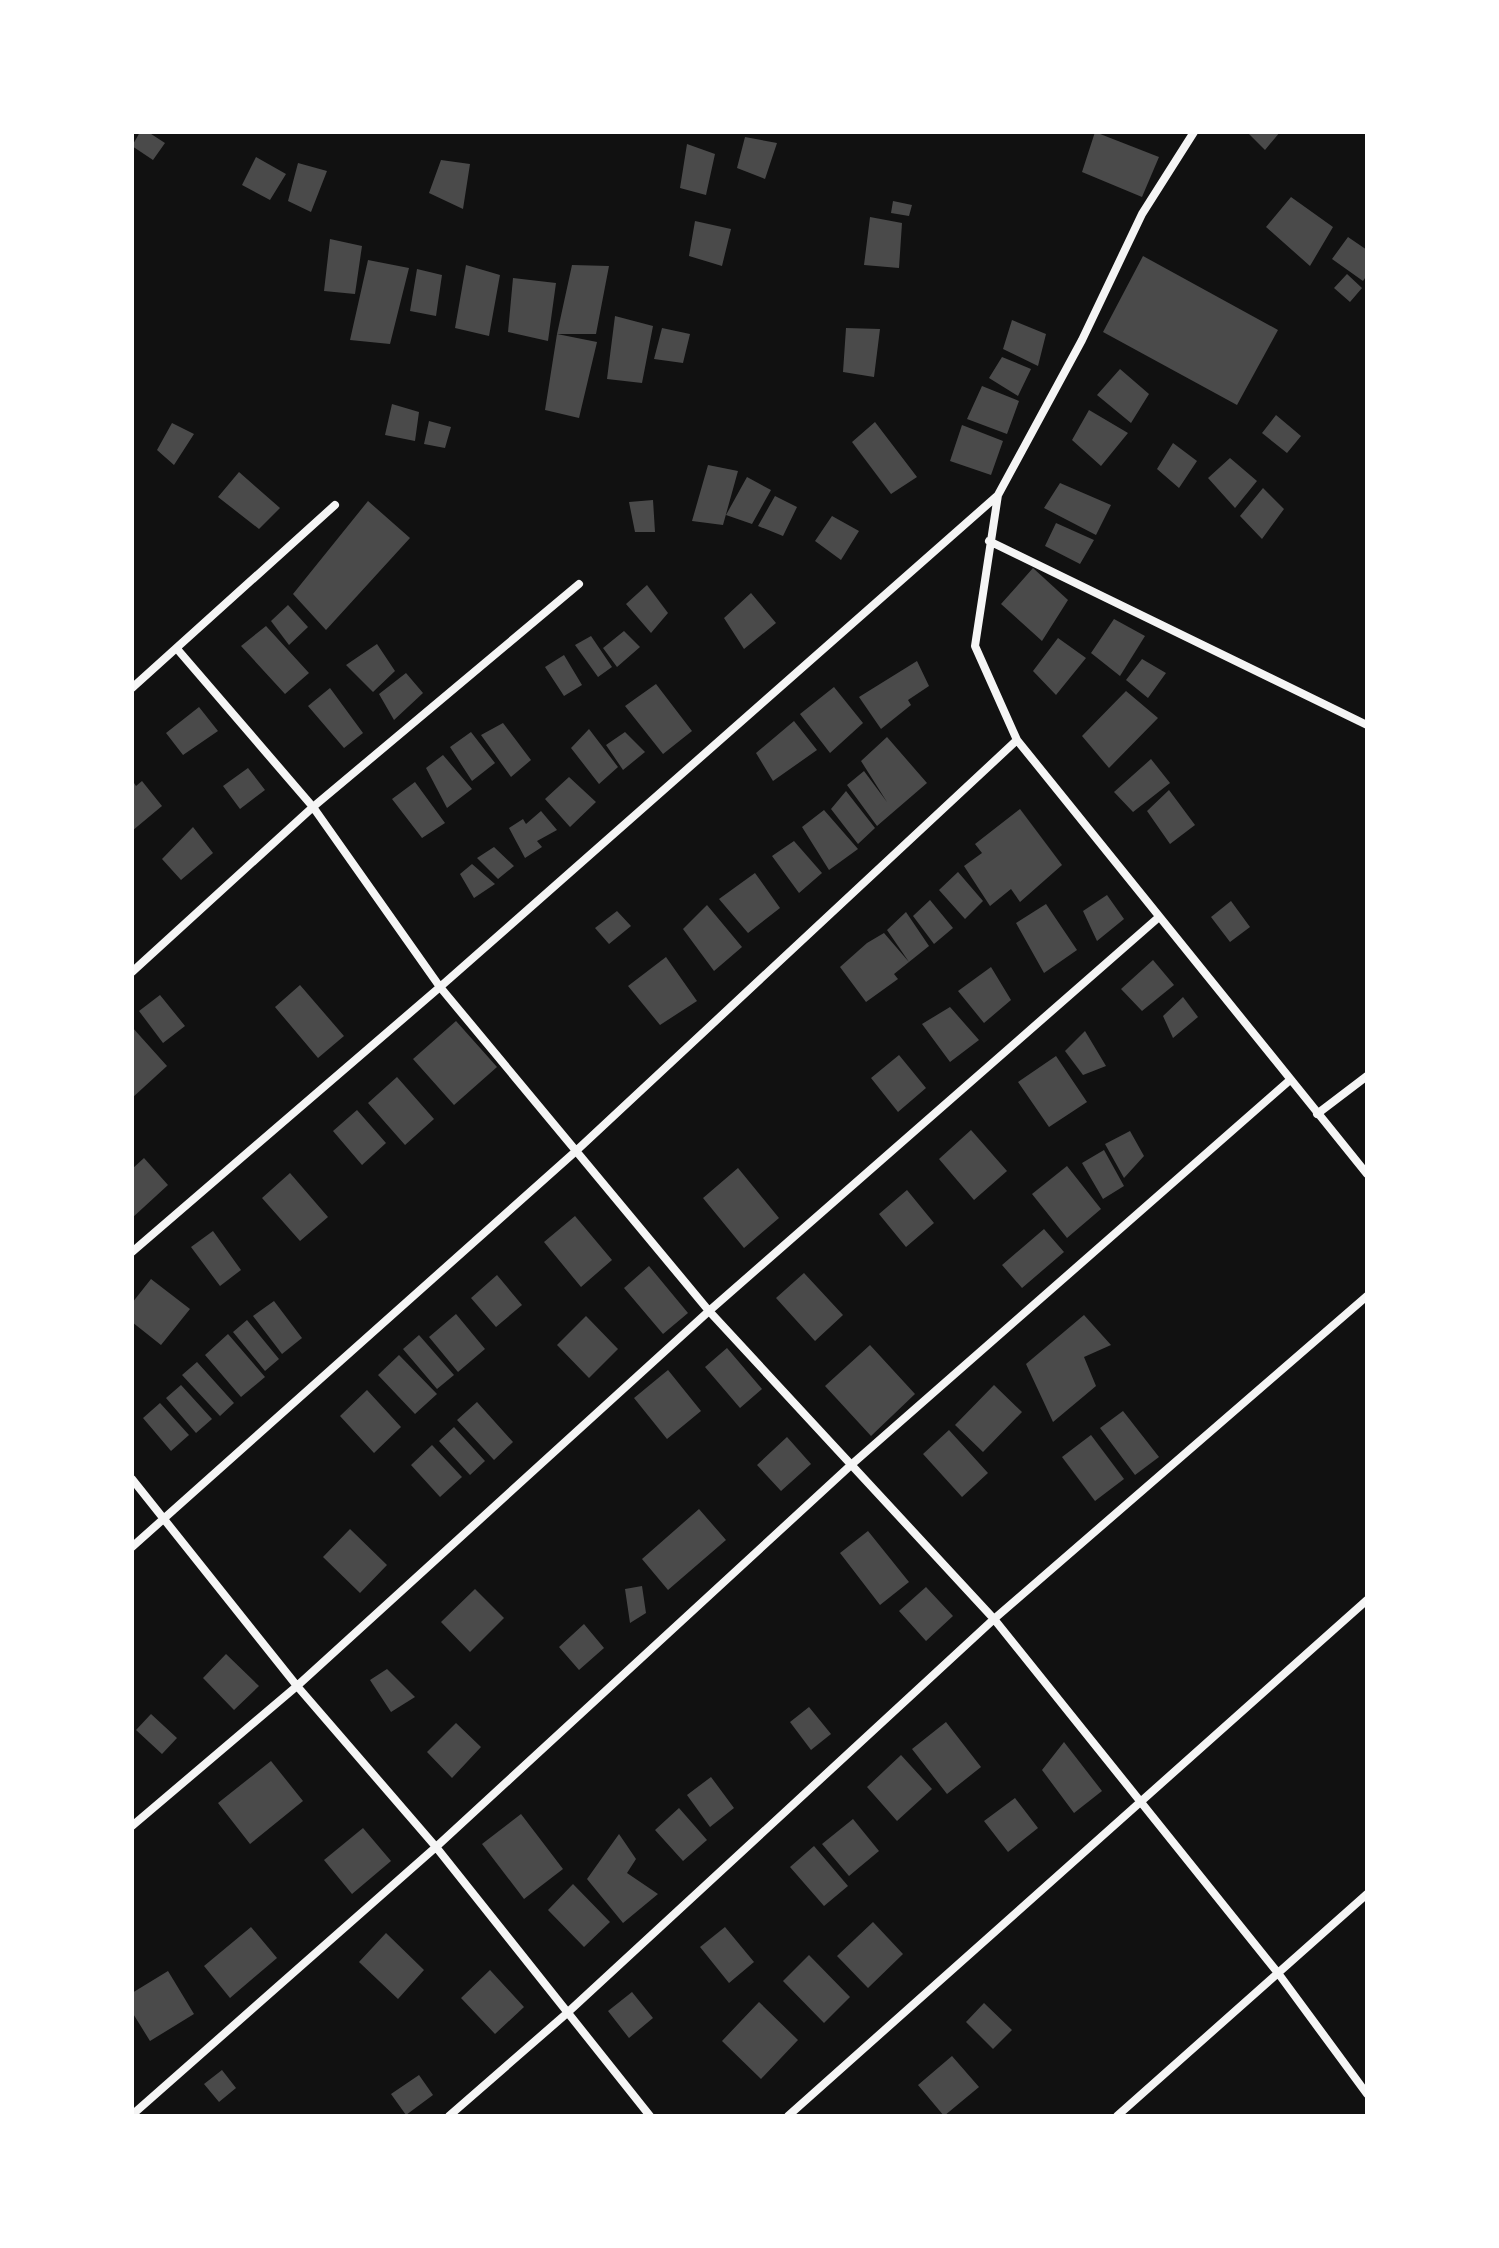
<svg xmlns="http://www.w3.org/2000/svg" width="1499" height="2248" viewBox="0 0 1499 2248" font-family="Roboto,sans-serif">
	<rect width="100%" height="100%" fill="#111"/>
	<path fill="#4a4a4a" d="M140,132H148L165,143L153,160L132,146Z
		M1095,132L1159,157L1142,197L1082,172Z
		M1247,132H1280L1265,150Z
		M745,137L777,143L765,179L737,168Z
		M687,144L715,154L706,195L680,188Z
		M256,157L286,174L270,200L242,185Z
		M441,160L470,164L463,209L429,193Z
		M298,163L327,171L311,212L288,201Z
		M1291,197L1333,227L1310,266L1266,227Z
		M893,201L912,205L909,216L891,213Z
		M870,217L902,223L899,268L864,265Z
		M695,221L731,229L722,266L689,256Z
		M1348,237L1367,250V275L1363,281L1332,259Z
		M330,239L362,246L355,294L324,291Z
		M1143,256L1278,330L1237,405L1103,332Z
		M368,260L409,268L390,344L350,340Z
		M466,265L500,275L489,336L455,328Z
		M572,265L609,266L596,334H557L597,342L579,418L545,410L557,334Z
		M417,269L442,275L436,316L410,311Z
		M1347,274L1362,288L1350,302L1334,288Z
		M513,278L556,283L548,341L508,332Z
		M615,316L653,326L642,383L607,379Z
		M1012,320L1046,334L1038,366L1003,349Z
		M662,328L690,334L683,363L654,359Z
		M846,328L880,329L874,377L843,372Z
		M1002,357L1031,369L1018,396L989,378Z
		M1120,369L1149,394L1131,423L1097,395Z
		M982,386L1019,401L1007,434L967,419Z
		M392,404L419,412L415,441L385,435Z
		M1089,410L1128,433L1101,466L1072,440Z
		M1276,415L1301,436L1287,453L1262,433Z
		M429,421L451,427L445,448L424,444Z
		M875,422L917,477L891,494L852,442Z
		M172,423L194,434L174,465L157,450Z
		M962,425L1003,441L991,475L950,461Z
		M1173,443L1197,461L1179,488L1157,469Z
		M1230,458L1257,481L1235,508L1208,478Z
		M708,465L738,471L723,525L692,521Z
		M239,472L280,508L259,529L218,497Z
		M747,477L771,490L752,524L726,515Z
		M1060,483L1111,505L1096,535L1044,508Z
		M1263,488L1284,509L1262,539L1240,516Z
		M775,496L797,507L783,536L758,526Z
		M653,500L655,532H635L629,502Z
		M368,501L410,538L326,630L293,594Z
		M832,516L859,531L841,560L815,541Z
		M1056,523L1094,540L1080,564L1045,546Z
		M1033,568L1068,600L1042,641L1001,604Z
		M647,585L668,613L651,633L626,604Z
		M751,593L776,623L744,649L724,618Z
		M288,605L308,627L289,645L271,621Z
		M1114,619L1145,636L1120,676L1091,653Z
		M266,626L309,673L285,694L241,646Z
		M624,631L640,647L617,667L603,648Z
		M591,636L612,667L598,677L575,645Z
		M1058,638L1086,658L1056,695L1033,671Z
		M377,644L395,671L373,692L346,665Z
		M564,655L582,685L564,696L545,667Z
		M1142,659L1166,673L1148,698L1126,680Z
		M917,661L929,686L908,700L911,705L881,729L859,697Z
		M406,673L423,693L394,720L379,694Z
		M656,684L692,731L663,754L625,706Z
		M834,687L863,723L830,753L800,714Z
		M330,688L363,733L344,748L308,706Z
		M1126,691L1158,718L1109,768L1082,736Z
		M199,707L218,731L183,755L166,733Z
		M794,721L817,750L773,781L756,753Z
		M503,723L531,760L511,777L481,735Z
		M589,729L618,767L599,784L571,748Z
		M471,732L495,763L472,781L450,747Z
		M625,732L645,752L623,770L606,745Z
		M887,737L927,783L877,826L847,785L864,771L887,802L861,761Z
		M443,755L472,789L447,808L426,768Z
		M1151,759L1170,783L1133,812L1114,792Z
		M248,768L265,790L240,809L223,786Z
		M569,777L596,802L570,827L545,799Z
		M132,780L136,786L142,781L162,806L132,831Z
		M415,782L445,823L422,838L392,799Z
		M1169,790L1195,825L1170,844L1147,811Z
		M846,791L875,828L858,844L831,809Z
		M1020,809L1062,865L1020,902L1011,889L990,906L964,866L982,853L975,844Z
		M824,810L858,849L829,870L802,827Z
		M541,811L557,830L537,841L542,847L525,858L509,828L523,819L526,824Z
		M193,827L213,853L181,880L162,859Z
		M794,841L822,873L799,893L772,856Z
		M494,847L514,866L498,879L477,858Z
		M472,864L495,884L474,898L460,874Z
		M958,872L983,901L965,919L939,890Z
		M755,873L780,908L748,933L719,899Z
		M1107,895L1124,919L1097,941L1083,911Z
		M930,900L953,928L934,944L913,916Z
		M1231,901L1250,927L1230,942L1211,917Z
		M1046,904L1077,950L1044,973L1016,923Z
		M707,905L742,947L714,971L683,929Z
		M617,911L631,926L609,944L595,928Z
		M906,912L929,946L909,962L887,930Z
		M884,933L909,962L894,974L898,979L866,1002L840,967L867,943Z
		M666,957L697,1001L660,1025L628,986Z
		M1153,960L1174,985L1142,1011L1121,989Z
		M991,967L1011,1000L984,1023L958,991Z
		M300,985L344,1036L318,1058L275,1007Z
		M160,995L185,1026L163,1043L139,1011Z
		M1183,997L1198,1017L1173,1038L1163,1016Z
		M950,1007L979,1040L950,1062L922,1024Z
		M456,1021L497,1067L454,1105L413,1059Z
		M132,1027L167,1066L132,1098Z
		M1085,1031L1106,1066L1083,1075L1065,1051Z
		M899,1055L926,1088L898,1112L871,1078Z
		M1056,1056L1087,1102L1049,1127L1018,1082Z
		M397,1077L434,1119L405,1145L368,1103Z
		M357,1110L386,1143L362,1165L333,1131Z
		M971,1130L1007,1171L974,1200L939,1159Z
		M1130,1131L1144,1156L1124,1178L1105,1144Z
		M1104,1150L1124,1186L1103,1199L1082,1163Z
		M144,1158L168,1185L132,1218V1169Z
		M1067,1166L1101,1209L1067,1238L1032,1194Z
		M738,1168L779,1218L744,1248L703,1198Z
		M290,1173L328,1217L300,1241L262,1198Z
		M907,1190L934,1223L906,1247L879,1214Z
		M575,1216L612,1260L581,1287L544,1242Z
		M1044,1229L1064,1252L1022,1288L1002,1265Z
		M213,1231L241,1270L220,1286L191,1247Z
		M649,1266L688,1313L663,1334L624,1288Z
		M804,1273L843,1315L815,1341L776,1298Z
		M497,1275L522,1305L496,1327L471,1298Z
		M151,1279L190,1309L161,1345L132,1322V1303Z
		M274,1301L302,1338L282,1354L253,1316Z
		M456,1314L485,1349L458,1372L429,1337Z
		M1084,1315L1111,1345L1084,1357L1096,1386L1053,1422L1026,1364Z
		M586,1316L618,1349L589,1378L557,1345Z
		M247,1320L279,1359L265,1371L233,1332Z
		M228,1334L265,1377L241,1397L205,1355Z
		M419,1335L454,1375L437,1389L403,1349Z
		M870,1345L915,1394L871,1436L825,1386Z
		M727,1348L762,1389L740,1408L705,1367Z
		M399,1355L437,1394L415,1414L378,1375Z
		M197,1362L234,1403L220,1416L182,1375Z
		M668,1370L701,1411L667,1439L634,1398Z
		M181,1385L212,1419L196,1433L166,1398Z
		M994,1385L1022,1412L983,1452L955,1425Z
		M367,1390L401,1427L374,1453L340,1416Z
		M477,1402L513,1442L494,1460L457,1420Z
		M160,1403L189,1435L171,1451L143,1418Z
		M1123,1411L1159,1457L1135,1475L1100,1428Z
		M454,1427L485,1461L470,1475L439,1441Z
		M949,1430L988,1473L962,1497L923,1454Z
		M1091,1435L1124,1479L1095,1501L1062,1457Z
		M787,1437L811,1464L781,1491L757,1465Z
		M432,1445L462,1477L440,1497L411,1465Z
		M699,1509L726,1540L668,1590L642,1559Z
		M350,1529L387,1565L360,1593L323,1557Z
		M868,1531L909,1582L880,1605L840,1553Z
		M642,1586L646,1613L630,1623L625,1589Z
		M926,1587L953,1616L926,1641L899,1611Z
		M475,1589L504,1618L470,1652L441,1622Z
		M584,1624L604,1648L579,1670L559,1647Z
		M226,1654L259,1686L234,1710L203,1678Z
		M387,1669L415,1697L391,1712L370,1680Z
		M809,1707L831,1734L811,1750L790,1722Z
		M151,1714L177,1738L162,1754L136,1730Z
		M946,1722L981,1767L947,1794L912,1749Z
		M456,1723L481,1747L452,1778L427,1752Z
		M1064,1742L1102,1791L1074,1813L1042,1770Z
		M901,1755L932,1789L897,1821L867,1787Z
		M271,1761L303,1801L250,1844L218,1803Z
		M711,1777L734,1808L710,1827L687,1795Z
		M1015,1798L1038,1828L1008,1852L984,1821Z
		M679,1808L707,1840L683,1861L655,1830Z
		M521,1814L563,1869L524,1899L482,1844Z
		M853,1819L879,1851L849,1876L822,1844Z
		M363,1828L391,1861L352,1894L324,1860Z
		M619,1834L636,1859L627,1873L658,1894L623,1923L587,1879Z
		M814,1846L848,1886L824,1906L790,1867Z
		M573,1884L610,1922L584,1947L548,1910Z
		M873,1922L903,1954L868,1988L837,1956Z
		M251,1927L277,1958L230,1998L204,1966Z
		M725,1927L754,1962L729,1983L700,1947Z
		M386,1933L424,1970L398,1999L359,1962Z
		M809,1955L850,1997L824,2023L783,1981Z
		M490,1970L524,2007L495,2034L461,1998Z
		M168,1971L194,2014L150,2041L132,2012V1993Z
		M632,1992L653,2018L629,2038L608,2011Z
		M759,2002L798,2040L761,2079L722,2041Z
		M984,2003L1012,2030L993,2049L966,2022Z
		M952,2056L979,2087L944,2116L918,2085Z
		M222,2070L236,2088L219,2102L204,2084Z
		M419,2075L433,2095L406,2115L391,2094Z"/>
	<g fill="none" stroke-linecap="round" stroke-linejoin="round">
		<path stroke="#f5f5f5" stroke-width="8" d="M1194,132L1142,214L1082,340L998,495L975,646L1017,740L1367,1174
			M989,541L1367,725
			M178,650L313,807L440,987L709,1311L994,1619L1278,1973L1367,2094
			M132,688L335,505
			M132,972L313,807L579,584
			M1317,1114L1367,1076
			M132,1252L440,987L997,496
			M132,1479L297,1686L436,1847L650,2116
			M132,1547L576,1151L1017,740
			M132,1826L297,1686L709,1311L1159,917
			M132,2115L436,1847L851,1465L1290,1080
			M449,2116L566,2014L994,1619L1367,1296
			M788,2116L1367,1600
			M1117,2116L1367,1894"/>
	</g>
	<rect width="1499" height="2248" fill="none" stroke="#ffffff" stroke-width="268"/>
</svg>
